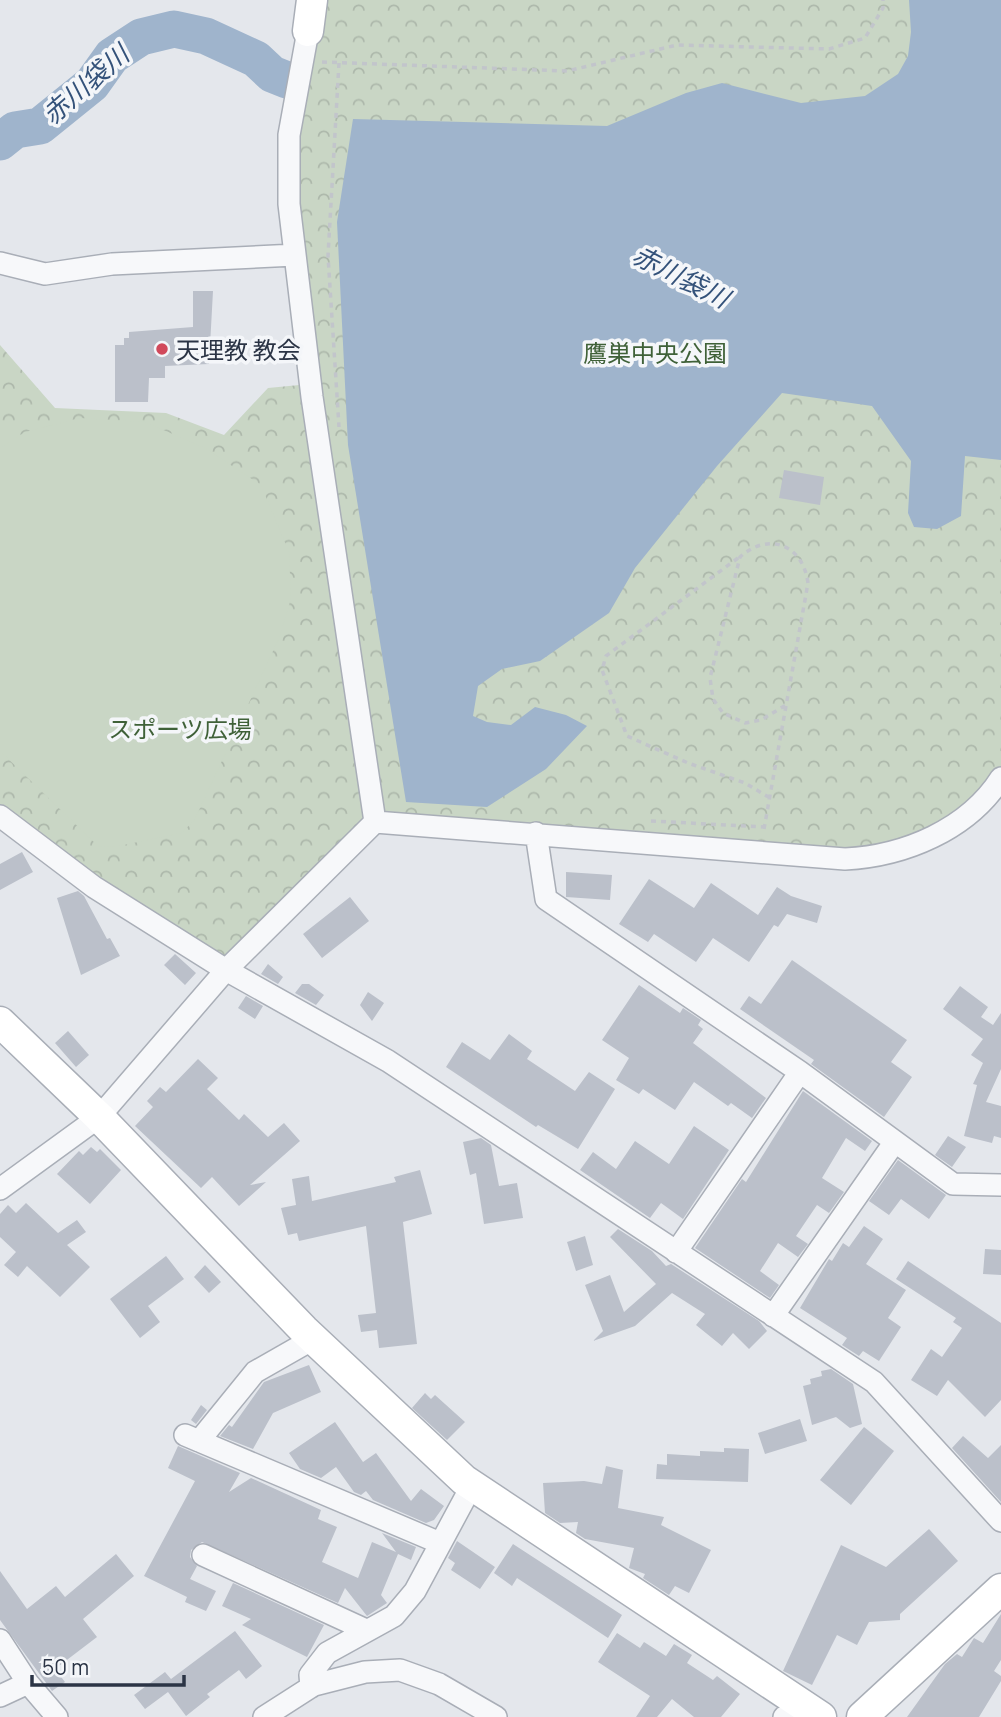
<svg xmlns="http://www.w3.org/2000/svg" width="1001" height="1717" viewBox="0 0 1001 1717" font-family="Manrope,'Noto Sans JP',sans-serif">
	<defs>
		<pattern id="park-crowns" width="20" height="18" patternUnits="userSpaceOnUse" patternTransform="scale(1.75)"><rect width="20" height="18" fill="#c9d6c5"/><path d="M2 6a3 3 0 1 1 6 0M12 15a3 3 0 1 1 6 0" fill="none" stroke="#adb8ab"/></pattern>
	</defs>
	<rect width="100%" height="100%" fill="#e4e7ec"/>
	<path fill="url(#park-crowns)" d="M312,0H1001V778L986,801L873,857L375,822L226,970L0,816V345L55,408L166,413L224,435L268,388L310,384L289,204Z"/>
	<path fill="#c9d6c5" d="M80,418L145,422L205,448L261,485L289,552L291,598L280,636L194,821L181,833L114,847L98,846L0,751V448L25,432Z"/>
	<path fill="#9fb4cc" d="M909,0H1001V460L965,456L961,516L937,529L914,527L908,513L911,461L872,406L782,393L717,466L635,568L609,613L540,661L502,669L478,686L473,716L487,722L511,725L535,707L566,715L587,726L546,769L487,807L406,802L348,445L337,222L353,119L607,126L686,93L722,83L801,103L865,96L898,74L908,56L911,32Z"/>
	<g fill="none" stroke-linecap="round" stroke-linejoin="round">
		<path stroke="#9fb4cc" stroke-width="37" d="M0,142L15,130L40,126L92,84L112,56L141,37L174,29L206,36L256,59L272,74L287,80"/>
	</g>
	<path fill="#bbc0ca" d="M193,291H213L209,364L165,366V378H149L148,402H115V345H124V338H129V332L193,327Z
		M784,470L824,477L820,505L779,498Z
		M22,852L33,872L0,890V864Z
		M566,872L612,875L610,900L566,897Z
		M649,879L694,908L711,883L758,915L777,887L791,896L822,906L817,923L787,914L778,927L774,925L749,962L713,938L696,962L654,934L648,942L619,924Z
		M78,891L84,896L107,939L110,938L120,956L81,975L57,898Z
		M350,897L369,921L322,958L303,934Z
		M175,954L196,973L185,985L164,965Z
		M792,960L907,1040L891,1062L912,1077L884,1117L811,1064L814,1060L740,1009L749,996L761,1004Z
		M268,964L283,977L278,984L261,974Z
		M302,984H309L324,995L316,1005L295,993Z
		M639,985L680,1013L683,1008L701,1020L698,1025L703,1029L693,1043L766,1098L752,1118L731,1103L728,1106L694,1082L675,1110L643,1089L639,1094L616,1080L629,1058L602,1040Z
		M960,986L988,1007L981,1017L993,1025L1001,1013V1069L986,1102L1001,1106V1138L994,1136L992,1143L964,1136L977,1085L973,1084L983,1063L971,1055L983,1039L943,1009Z
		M368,992L384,1003L372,1021L360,1005Z
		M246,996L263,1006L255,1019L238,1008Z
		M68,1031L89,1055L76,1067L55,1043Z
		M509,1034L532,1051L527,1059L575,1091L589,1072L615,1089L578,1149L538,1125L536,1127L446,1067L462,1042L490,1060Z
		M198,1059L218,1078L207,1089L239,1120L244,1114L268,1137L284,1123L300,1141L250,1185L266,1182L239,1206L212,1177L201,1188L135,1126L153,1107L147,1101L160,1087L166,1092Z
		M803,1091L872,1141L865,1151L846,1138L822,1178L844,1192L829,1213L817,1205L796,1236L808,1244L798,1257L778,1243L760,1271L779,1285L770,1298L695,1248L742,1179L746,1182Z
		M694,1126L729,1150L683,1219L661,1203L650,1218L580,1170L593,1152L616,1169L635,1141L669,1164Z
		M948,1136L966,1147L952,1167L935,1155Z
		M481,1138L491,1145L499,1186L517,1183L523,1218L484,1224L476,1173L470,1175L463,1142Z
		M91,1147L97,1152L100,1149L121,1170L90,1204L57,1174L79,1151L83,1155Z
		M898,1160L946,1195L929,1219L901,1199L889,1215L869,1201Z
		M420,1170L432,1214L403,1222L417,1344L379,1348L377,1330L361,1332L358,1315L376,1313L366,1226L299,1241L297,1233L288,1235L281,1208L296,1205L292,1179L309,1176L312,1201L396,1182L394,1177Z
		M26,1203L58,1233L77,1220L86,1232L67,1245L90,1267L60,1297L27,1266L18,1277L4,1265L16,1252L0,1237V1214L8,1205L16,1213Z
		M864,1226L883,1239L866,1264L906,1290L888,1318L901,1327L879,1361L863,1351L859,1356L842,1345L847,1338L800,1308L829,1259L832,1261L843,1243L849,1247Z
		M618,1229L652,1251L666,1266L671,1264L759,1321L767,1331L749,1349L733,1333L722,1346L696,1325L705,1314L672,1293L635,1326L593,1341L603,1331L585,1285L610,1275L624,1312L656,1284L610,1237Z
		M585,1236L593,1265L576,1271L567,1242Z
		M985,1249L1001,1250V1275L983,1274Z
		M166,1256L184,1279L148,1306L160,1322L140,1338L110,1299Z
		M908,1261L1001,1323V1400L985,1417L948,1380L937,1396L911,1380L931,1349L942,1357L962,1328L953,1322L956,1318L896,1279Z
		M205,1265L221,1282L209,1293L194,1277Z
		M309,1365L321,1392L273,1413L253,1449L220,1436L229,1425L232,1427L264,1382Z
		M831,1369L853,1384L862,1424L850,1428L836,1417L812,1425L803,1386L811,1384L810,1379L822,1376L821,1371Z
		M425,1393L431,1399L435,1395L465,1422L447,1440L412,1408Z
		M201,1405L207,1410L196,1424L191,1420Z
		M800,1419L807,1441L765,1454L758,1433Z
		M335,1422L363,1462L376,1453L411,1501L421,1489L444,1506L434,1520L426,1523L373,1500L366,1491L361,1495L354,1492L336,1467L321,1478L300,1469L289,1453Z
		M864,1427L894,1451L851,1505L820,1480Z
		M963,1436L988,1458L1001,1445V1502L952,1448Z
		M178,1446L240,1473L229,1492L251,1478L321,1510L318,1519L337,1527L322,1562L358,1578L372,1542L396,1552L382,1533L416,1547L411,1560L398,1554L381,1595L387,1603L367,1616L345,1588L338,1603L202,1542L191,1550L190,1557L197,1566L190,1579L216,1591L206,1611L185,1602L187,1597L144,1576L195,1481L168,1468Z
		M724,1448L749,1449L748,1482L656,1479L657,1464L667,1465V1454L700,1456V1451L724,1452Z
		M606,1466L623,1470L618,1508L664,1517L661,1525L711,1550L689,1593L675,1586L669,1595L643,1578L645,1574L629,1568L634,1548L585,1539L576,1533L578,1522L560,1523L545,1513L543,1483L584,1481L602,1484Z
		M929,1529L958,1561L900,1614V1620L869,1622L857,1645L837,1635L812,1685L783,1671L841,1545L886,1567Z
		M457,1541L495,1567L480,1589L451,1570L455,1563L448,1558Z
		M513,1544L622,1615L608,1638L517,1578L512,1586L494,1573Z
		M116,1554L134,1576L83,1619L97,1637L55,1669L65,1682L52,1691L0,1620V1571L27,1609L56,1586L65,1597Z
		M233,1583L324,1625L307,1657L242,1625L251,1619L222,1606Z
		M1001,1614V1660L994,1671L1001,1676V1681L979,1717H907L945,1664L957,1654L962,1657L974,1638L983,1643Z
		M235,1631L262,1666L246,1679L239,1670L207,1694L210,1697L186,1716L168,1692L145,1709L134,1695L165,1672L171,1679Z
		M617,1633L640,1648L644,1642L666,1656L674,1644L692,1655L687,1663L713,1680L717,1676L740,1694L721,1717H694L672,1699L657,1717H636L650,1696L598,1662Z"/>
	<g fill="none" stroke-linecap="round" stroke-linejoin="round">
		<defs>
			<path id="street" d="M308,31L289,135V204L312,397L375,822
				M0,263L45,274L112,264L295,255
				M0,816L94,887L226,970L388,1061L874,1382L1001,1521
				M536,833L546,899L800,1072L953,1184L1001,1185
				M0,1189L99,1117L226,970L375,822L845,859C904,856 968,830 1001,778
				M676,1252L800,1072
				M773,1316L894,1143
				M185,1435L440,1543
				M199,1441L255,1372L313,1339
				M203,1555L366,1630
				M0,1640L28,1683L57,1717
				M311,1687L310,1675L327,1653L394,1616L415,1591L472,1485
				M0,1696L28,1683
				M264,1717L314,1685L365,1672L400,1670L439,1684L496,1717
				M784,1717L811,1710"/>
			<path id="secondary" d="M308,31L312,0
				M0,1022L99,1117L304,1330L464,1480L821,1717
				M862,1717L1001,1589"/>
		</defs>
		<use href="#street" stroke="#a9aeb7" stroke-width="24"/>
		<use href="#secondary" stroke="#a9aeb7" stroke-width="33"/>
		<path stroke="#c2c5cb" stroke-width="3.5" stroke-dasharray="5 5" stroke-linecap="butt" d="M322,62L567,71L677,45L829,49L865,38L883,8V0
			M339,63L328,256L339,427
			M738,558L606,656L602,670L627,736L688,763L745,783L770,798
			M651,821L764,827
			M764,829L808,583C803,545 769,531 740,557L710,678L713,699L723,713L745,723L761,720L786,705"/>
		<use href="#street" stroke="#f7f8fa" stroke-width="21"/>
		<use href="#secondary" stroke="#fff" stroke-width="30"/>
	</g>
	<circle fill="#d1495b" stroke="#f4f6f9" stroke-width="2.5" cx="162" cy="349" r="7"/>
	<g text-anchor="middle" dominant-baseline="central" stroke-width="7" stroke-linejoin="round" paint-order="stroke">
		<g font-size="24" fill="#2b3445" stroke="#f4f6f9" text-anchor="start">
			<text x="176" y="349">天理教 教会</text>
		</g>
		<g font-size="24" fill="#3f6138" stroke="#f4f6f9">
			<text x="655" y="352">鷹巣中央公園</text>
			<text x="180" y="728">スポーツ広場</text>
		</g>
		<g font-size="26" font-style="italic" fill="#34527a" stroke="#f4f6f9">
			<text transform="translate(85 84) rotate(-41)">赤川袋川</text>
			<text transform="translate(681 276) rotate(27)">赤川袋川</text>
		</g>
	</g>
	<path d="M32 1675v10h152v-10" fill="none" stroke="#2b3445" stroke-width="3.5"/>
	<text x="42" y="1675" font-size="21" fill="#2b3445" stroke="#f4f6f9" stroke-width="5" paint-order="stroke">50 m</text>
</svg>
